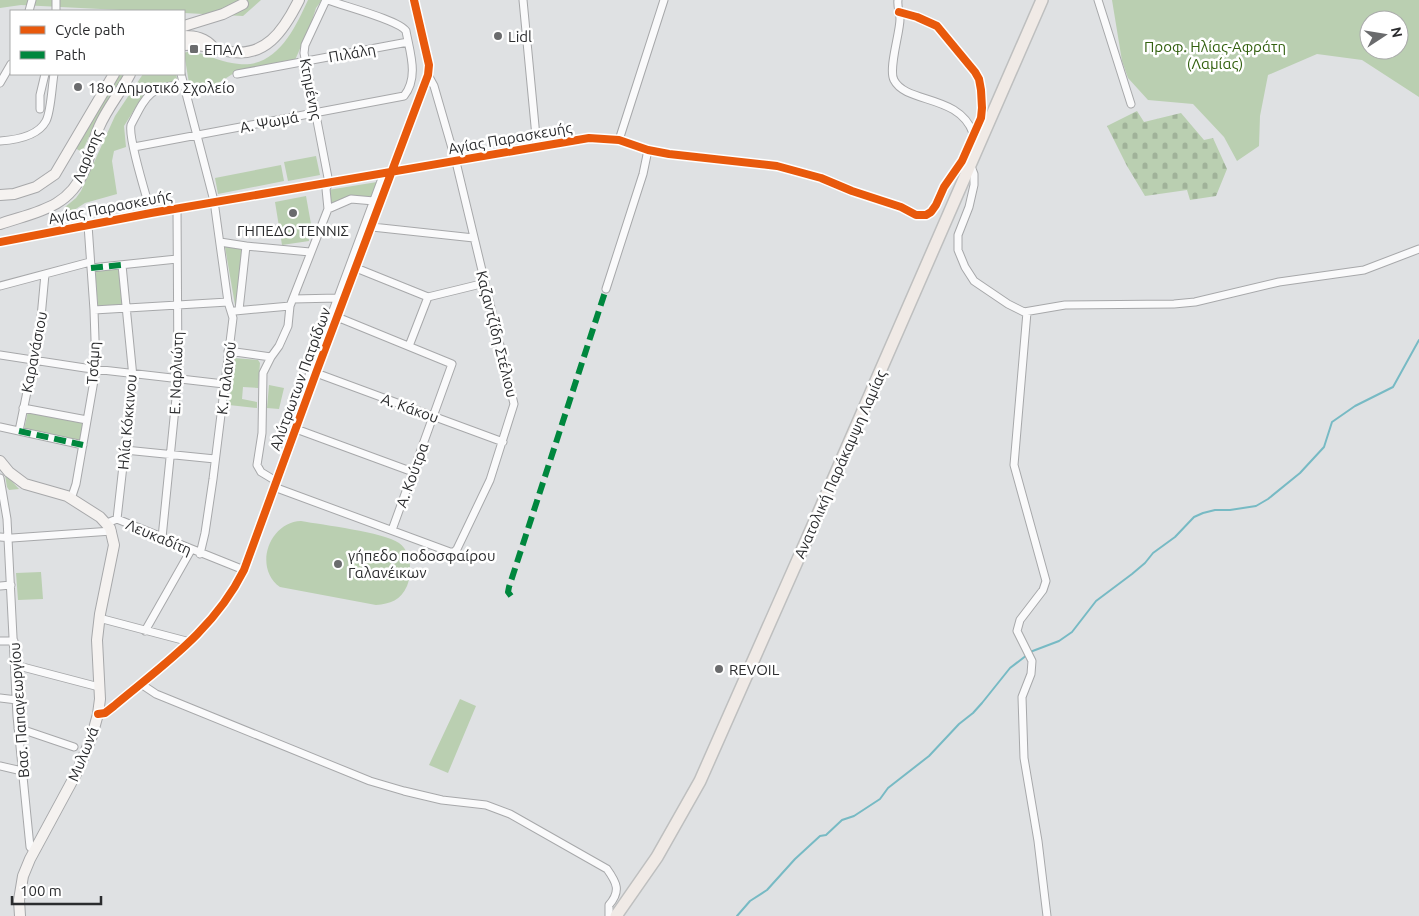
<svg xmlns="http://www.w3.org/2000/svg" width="1419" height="916" viewBox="0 0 1419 916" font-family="Ubuntu,sans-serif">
	<defs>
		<pattern id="cemetery-stones" width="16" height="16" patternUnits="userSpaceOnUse" patternTransform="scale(1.25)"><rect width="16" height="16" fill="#bacfb1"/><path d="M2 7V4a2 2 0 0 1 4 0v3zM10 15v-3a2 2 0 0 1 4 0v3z" fill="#a0b299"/></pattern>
	</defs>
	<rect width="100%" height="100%" fill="#dfe1e3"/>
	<path fill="#bacfb1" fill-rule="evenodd" d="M0,0H261L243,16L184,13V11H140L21,5L0,8Z
		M308,0H322L316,8L311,24L295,60L234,73L217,84L190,89L184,53L190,51H194C209,56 224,63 239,64C277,68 295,28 308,0Z
		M1112,0H1419V97L1362,60L1317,54L1268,75L1260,116L1259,146L1237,161L1224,137L1193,104L1148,100L1128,78L1122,61ZM1369,20H1399V50H1369Z
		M119,74H124L99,115L82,152L75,148Z
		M143,74H176L178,83L161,85L146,91L124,126L126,147L114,151L112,161L117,194L85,203L68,214L65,207L76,198L81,191L115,116Z
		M316,156L320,175L288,181L284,162Z
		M281,165L284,181L218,194L215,178Z
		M377,182L372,199L330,204L328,190Z
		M306,196L311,224L307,225L309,241L282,245L275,202Z
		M226,245L241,247L244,251L237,305H235L225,247Z
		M121,267L124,306L98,308L95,269Z
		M234,358L258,360L260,363L258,388L243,387L242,399L257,402V408L229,405Z
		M269,385L284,388L279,409L267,408Z
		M28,411L84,422L81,442L24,430Z
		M5,475H6L19,489L9,490L7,487Z
		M301,521C323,525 383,532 399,543C412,552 412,573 407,586C401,600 390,604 376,605L280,587C253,568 269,522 301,521Z
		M41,572L43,599L18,600L16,573Z
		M460,699L476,706L448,773L429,765Z"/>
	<path fill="url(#cemetery-stones)" d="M1137,111L1144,122L1181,113L1204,140L1213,138L1227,169L1216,196L1190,200L1187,190L1145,196L1127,166L1107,126Z"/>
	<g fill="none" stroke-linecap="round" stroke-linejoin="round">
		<path stroke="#77bac4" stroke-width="2" d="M1030,652L1059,641L1072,632L1096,601L1132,574L1145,563L1153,553L1175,537L1194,517L1203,513L1215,510H1230L1256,506L1268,499L1300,473L1324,447L1332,422L1355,406L1393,387L1419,340
			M737,916L750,901L767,890L795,859L820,836L826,835L842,820L854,816L880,799L888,788L929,756L959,724L973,713L982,703L1010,668L1027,655"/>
		<defs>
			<path id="street" d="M523,0L537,147
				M898,0C897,7 900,12 900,19C900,33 888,69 894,80C906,104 959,94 973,133
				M1098,0L1131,104
				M29,11L32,0
				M56,11V0
				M181,74L214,201L228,302L233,318L213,479L205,533L200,554
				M237,74L408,42
				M0,83L11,64
				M40,109V95L45,74
				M619,140L664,0
				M0,141C15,140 38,136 46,121C51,112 52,85 54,74
				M134,147L404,96C419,77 410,53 406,31C399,20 343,6 328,0
				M970,164L974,174V185L969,207L958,235V250L965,267L974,281L1008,304L1024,312L1065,305L1174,304L1195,302L1279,282L1364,270L1419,249
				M328,209L351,199L374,201
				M151,213C146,195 128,138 131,125C146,96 149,86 183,85
				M372,227L474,238
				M0,242L151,213L589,138L619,140L648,150L669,154L777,166L821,178L852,191L901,207L916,215H926L931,212L936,205L944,187L962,161L981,118L982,108L981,90L979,79L975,72L937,26L917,17L899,12
				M220,242L246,246
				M91,268L177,259
				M356,268L428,297L485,283
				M0,286L90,262
				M606,289L643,174L648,150
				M293,299L338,298
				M94,310L228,302
				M239,310L246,246L310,252
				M235,311L290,306
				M1027,312L1014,465L1046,581L1043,590L1020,620L1017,631L1032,661L1031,674L1022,697L1024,758L1038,841L1047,916
				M337,317L452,364L392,530
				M409,346L428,297
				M228,351L271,357
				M0,355L85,368L224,384
				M316,373L503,442
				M298,405L384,173
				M23,408L87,420
				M0,427L83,445
				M296,429L413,472
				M19,431L40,328L45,274
				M125,450L215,459
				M0,478L7,519L17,716L30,847L34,851
				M276,481L261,472L257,465L262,433L263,373L271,357L279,346L288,326L290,306L328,209L326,189L329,183L304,53L305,45L326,0
				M274,487L450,552H454L457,549L490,480L514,404L456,162L434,86L428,75
				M71,499L76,484L96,369L94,310L88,225
				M117,519L133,377L122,265
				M107,523L117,519L244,570
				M0,537L12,538L112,531
				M162,538L178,378L177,208
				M0,586L11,585
				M99,618L190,642
				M145,631L191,550
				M0,641H14
				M15,665L99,687
				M141,684L156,694L370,781L404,791L442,800L486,805L510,814L607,869C617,883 621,891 609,905V916
				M0,698L17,700
				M98,714L105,713L114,706C164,664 214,630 244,570L316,373L428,75L429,65L414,0
				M18,728L74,747
				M0,766L22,771"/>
			<path id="secondary" d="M184,26L223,14L243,4
				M184,36C196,36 205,38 213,47
				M184,45C198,43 213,48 226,51C265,60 284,30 299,0
				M0,195L14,194L36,187L55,174L114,74
				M0,224C35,212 68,209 84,171C90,157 93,141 99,127C107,108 121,92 130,74
				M0,461L9,472L25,484L67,496L100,517L110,528L114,545L100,614L97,640L100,699L98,714L92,736L77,772L30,859L23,876L19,900L20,916"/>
			<path id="primary" d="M616,916L657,857L700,781L818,514L1042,0"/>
		</defs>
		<use href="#street" stroke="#a7a8aa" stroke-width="9"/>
		<use href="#secondary" stroke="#a7a8aa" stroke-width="12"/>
		<use href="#primary" stroke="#bebfbf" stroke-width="14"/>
		<use href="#street" stroke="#fafafb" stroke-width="7"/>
		<use href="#secondary" stroke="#f5f2f0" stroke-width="10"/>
		<use href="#primary" stroke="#f0eae6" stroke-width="11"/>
		<path stroke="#00873e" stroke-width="6" stroke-dasharray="12 6" stroke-linecap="butt" d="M91,268L122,265
			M19,431L83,445
			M511,596L508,592L509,587L606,289"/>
		<defs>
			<path id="cycleway" d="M0,242L151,213L589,138L619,140L648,150L669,154L777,166L821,178L852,191L901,207L916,215H926L931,212L936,205L944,187L962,161L981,118L982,108L981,90L979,79L975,72L937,26L917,17L899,12
				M98,714L105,713L114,706C164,664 214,630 244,570L316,373L428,75L429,65L414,0"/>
		</defs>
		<use href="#cycleway" stroke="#fff" stroke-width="11"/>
		<use href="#cycleway" stroke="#e8590c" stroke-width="8"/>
	</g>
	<g fill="#6a6b6d" stroke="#fff" stroke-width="2">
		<circle cx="498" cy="36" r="5"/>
		<rect x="189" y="44" width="10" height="10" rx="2.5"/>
		<circle cx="78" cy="87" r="5"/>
		<circle cx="293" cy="213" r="5"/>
		<circle cx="338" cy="564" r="5"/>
		<circle cx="719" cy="669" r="5"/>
	</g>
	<g text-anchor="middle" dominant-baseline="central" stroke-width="5" stroke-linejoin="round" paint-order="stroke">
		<g font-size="15" fill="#2b2c2e" stroke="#fff" text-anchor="start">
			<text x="508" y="36">Lidl</text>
			<text x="204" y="49">ΕΠΑΛ</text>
			<text x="88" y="87">18ο Δημοτικό Σχολείο</text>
			<text x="293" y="230" text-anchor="middle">ΓΗΠΕΔΟ ΤΕΝΝΙΣ</text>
			<text x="348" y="555">γήπεδο ποδοσφαίρου<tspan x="348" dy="17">Γαλανέικων</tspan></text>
			<text x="729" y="669">REVOIL</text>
		</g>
		<g font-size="15" fill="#336110" stroke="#fff">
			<text x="1215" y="46">Προφ. Ηλίας-Αφράτη<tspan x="1215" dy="17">(Λαμίας)</tspan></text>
		</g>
		<g font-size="15" fill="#2b2c2e" stroke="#fff">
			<text transform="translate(352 53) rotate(-10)">Πιλάλη</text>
			<text transform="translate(311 89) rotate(79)">Κτημένης</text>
			<text transform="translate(269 122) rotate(-11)">Α. Ψωμά</text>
			<text transform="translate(510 138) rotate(-10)">Αγίας Παρασκευής</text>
			<text transform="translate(87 156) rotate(-68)">Λαρίσης</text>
			<text transform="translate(110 207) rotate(-11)">Αγίας Παρασκευής</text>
			<text transform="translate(497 334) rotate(76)">Καζαντζίδη Στέλιου</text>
			<text transform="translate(34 352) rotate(-79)">Καρανάσιου</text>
			<text transform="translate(93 363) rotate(-87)">Τσάμη</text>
			<text transform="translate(176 373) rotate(-88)">Ε. Ναρλιώτη</text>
			<text transform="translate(226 378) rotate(-83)">Κ. Γαλανού</text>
			<text transform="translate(300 379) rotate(-70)">Αλύτρωτων Πατρίδων</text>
			<text transform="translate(410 408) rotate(20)">Α. Κάκου</text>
			<text transform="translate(127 422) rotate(-85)">Ηλία Κόκκινου</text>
			<text transform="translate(840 464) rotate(-66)">Ανατολική Παράκαμψη Λαμίας</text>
			<text transform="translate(412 475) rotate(-70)">Α. Κούτρα</text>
			<text transform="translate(159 537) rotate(23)">Λευκαδίτη</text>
			<text transform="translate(19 710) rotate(-94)">Βασ. Παπαγεωργίου</text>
			<text transform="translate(83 754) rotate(-68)">Μυλωνά</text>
		</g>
	</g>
	<rect x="10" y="10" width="175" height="65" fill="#ffffff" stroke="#aaabab"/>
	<rect x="20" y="26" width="25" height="8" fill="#e8590c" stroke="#aaabab"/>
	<text x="55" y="35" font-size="15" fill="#2b2c2e">Cycle path</text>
	<rect x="20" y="51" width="25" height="8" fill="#00873e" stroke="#aaabab"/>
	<text x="55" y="60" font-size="15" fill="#2b2c2e">Path</text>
	<g transform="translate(1384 35) rotate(78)"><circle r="24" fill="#ffffff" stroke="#aaabab"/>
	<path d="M0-4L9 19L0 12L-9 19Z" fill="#6a6b6d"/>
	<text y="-8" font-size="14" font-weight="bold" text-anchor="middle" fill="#2b2c2e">N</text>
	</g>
	<path d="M12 896v8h89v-8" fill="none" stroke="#2b2c2e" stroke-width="2.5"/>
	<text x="20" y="896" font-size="15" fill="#2b2c2e" stroke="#ffffff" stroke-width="4" paint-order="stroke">100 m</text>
</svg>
